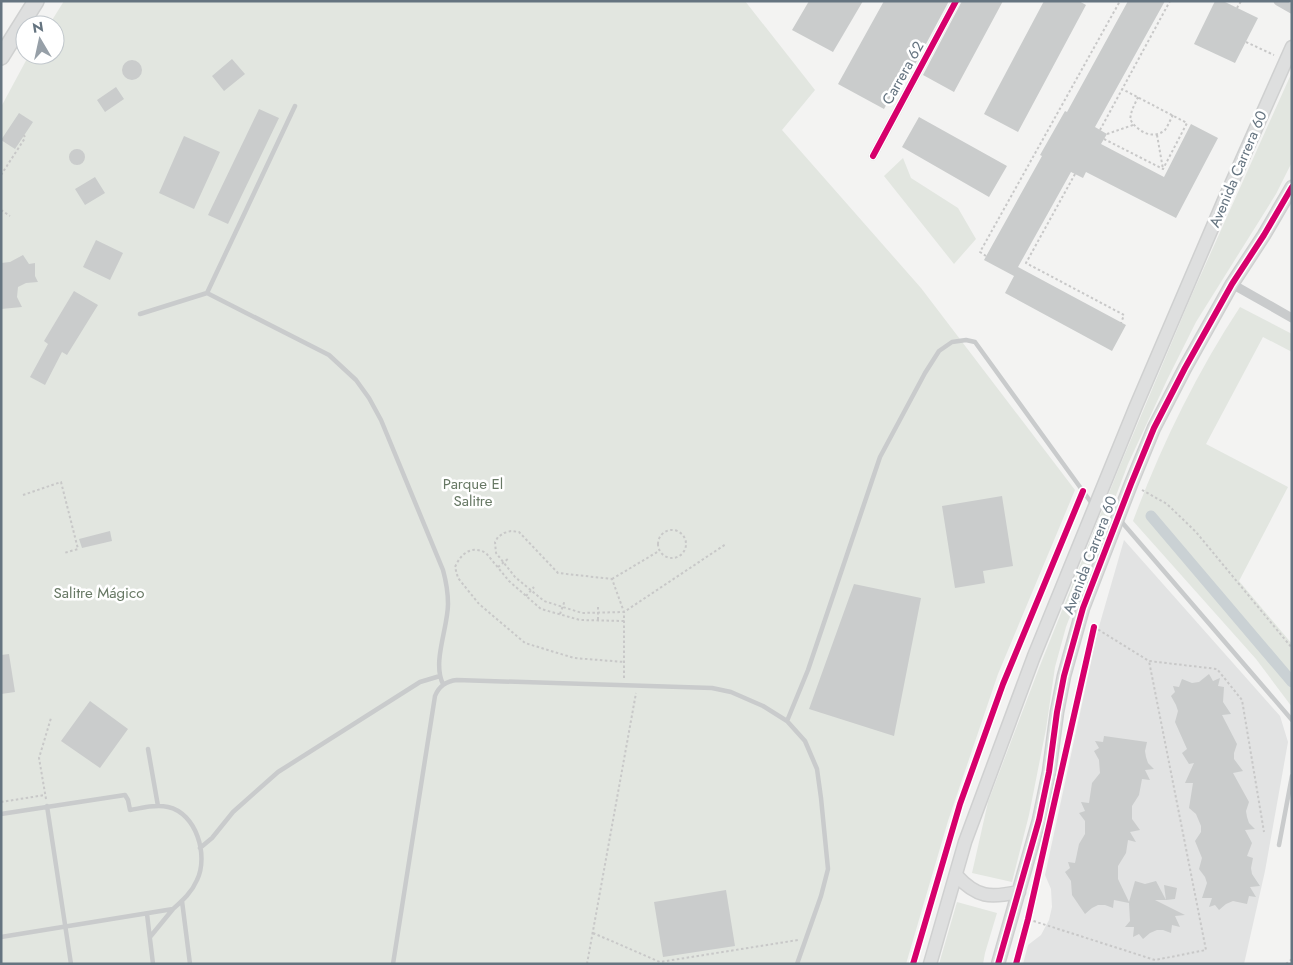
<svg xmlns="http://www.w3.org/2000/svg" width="1293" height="965" viewBox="0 0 1293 965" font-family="Jost,sans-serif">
	<rect width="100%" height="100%" fill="#f3f3f2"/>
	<path fill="#e2e3e3" d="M1124,540L1280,716L1288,742L1265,871L1244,964H1023L1028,945L1041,935L1049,920L1052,907L1051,889L1045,875L1098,630Z"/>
	<path fill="#e2e6e0" d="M64,1H745L815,90L782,130L921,288L1075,490L998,674L948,821L906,964H1V107L29,55H55V25H49Z
		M1292,72V162L1276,194L1196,322L1167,380L1128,464L1066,627L1055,667L1046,729L1029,815L1012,882L972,873L988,802L1039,668L1119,468L1190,299Z
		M903,158L911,178L958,208L976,239L954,264L884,176Z
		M1240,307L1292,334V352L1263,337L1206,444L1288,487L1239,581L1292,644V707L1256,659L1133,521C1161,446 1196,374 1240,307Z
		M957,902L997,913L985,953L983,964H939Z"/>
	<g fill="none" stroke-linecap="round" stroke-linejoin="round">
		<path stroke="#cad1d4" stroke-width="11" d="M1151,516L1292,682"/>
	</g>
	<path fill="#cacccc" d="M809,1H863L833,52L792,30Z
		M884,1H949L912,70L907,67L884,109L838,84Z
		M962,1H1003L954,92L923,75Z
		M1044,1H1079L1086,5L1018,132L984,114Z
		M1128,1H1165L1095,127L1107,134L1101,144L1164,177L1191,124L1218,138L1176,218L1086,172L1083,178L1071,172L1018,267L1126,325L1112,351L1005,293L1014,276L984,260L1042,156L1040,155L1065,111L1067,112Z
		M1215,1H1223L1258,18L1235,63L1194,44Z
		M232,59L245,74L224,91L212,76Z
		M122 70a10 10 0 1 1 20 0a10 10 0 1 1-20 0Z
		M116,87L124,99L105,112L97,100Z
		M259,109L279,118L228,224L208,215Z
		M19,113L33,122L15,149L1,140Z
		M919,117L1007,166L989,197L902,147Z
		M184,136L220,152L194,209L159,193Z
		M69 157a8 8 0 1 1 16 0a8 8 0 1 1-16 0Z
		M95,177L105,193L85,205L75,189Z
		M96,240L123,253L110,280L83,267Z
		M23,255L29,264L35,263V276L38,282L26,283L18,287L17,297L22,307L1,309V263L10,262Z
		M74,291L98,305L67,355L62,352L45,385L30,377L48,344L44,341Z
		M1002,496L1013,566L983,571L985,583L955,588L942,506Z
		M110,531L112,541L82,548L79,539Z
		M854,584L921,598L894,736L809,709Z
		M9,654L15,692L1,694V655Z
		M1209,674L1213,681L1220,678L1218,686L1224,687L1223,702L1231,714L1222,715L1237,744L1234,753V759L1243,771L1233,773L1249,802L1246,811L1247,817L1249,823L1255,829L1245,830L1252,843L1247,856L1253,858L1251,868L1252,874L1260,886L1250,887L1256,897L1249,896L1247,904L1233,901L1226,904L1219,910L1215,905L1209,907L1212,898H1202L1207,883L1205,877L1199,869L1202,858L1195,841L1201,832V826L1196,814L1189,808L1193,783H1185L1194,763L1189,764L1182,753L1187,749L1175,722L1178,711L1176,705L1171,696L1175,692L1173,686L1179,687L1182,679L1192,683L1199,682Z
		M90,701L128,729L100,768L61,741Z
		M1104,736L1147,742L1145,751L1146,757L1148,763L1154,769L1145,770L1150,780L1142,779L1139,795L1132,806V819L1140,830L1130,832L1136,842L1128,840L1126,853L1118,866V879L1129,902L1135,881L1145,884L1156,881L1166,900H1155L1185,915L1175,916L1180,927L1172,925L1171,933L1163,930H1157L1150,933L1143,939L1139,934L1133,937L1134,927H1125L1130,921L1129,903L1114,900L1113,908L1105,905H1098L1092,908L1085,914L1072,895L1071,881L1065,872L1070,868L1068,862L1075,863L1079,844L1085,834V821L1079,813L1085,811L1081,802L1089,803L1092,783L1100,773L1099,760L1094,751L1099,748L1095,741L1103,742Z
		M1164,885L1177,888L1175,899L1166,900Z
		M726,890L735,946L663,957L654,902Z"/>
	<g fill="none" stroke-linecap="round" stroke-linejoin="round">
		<defs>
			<path id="secondary" d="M956,875C977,898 990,898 1019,892
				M930,964L965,842L1034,656L1136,406L1225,198L1292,47
				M998,964L1039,820L1049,772L1057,712L1064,676L1083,608L1131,484L1154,428L1185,368L1232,284L1264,235L1292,187"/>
			<path id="primary" d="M1,57L36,1"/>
		</defs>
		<use href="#secondary" stroke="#cfd0d0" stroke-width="15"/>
		<use href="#primary" stroke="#cfd0d0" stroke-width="18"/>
		<path stroke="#c8c8c8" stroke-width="2" stroke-dasharray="2.5 2.5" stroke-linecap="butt" d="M1237,8L1241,1
			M1246,42L1274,55
			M1138,97L1132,110L1130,119C1136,130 1152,141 1165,130C1168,126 1170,120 1173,115
			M1100,130L1170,1
			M1107,134L1133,125
			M1157,135L1163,169
			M1104,139L1163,169L1187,123L1122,89
			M1075,174L1026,263L1124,315L1121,323
			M1,175L25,138L24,135
			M1,210L10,216
			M986,256L980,252L1120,1
			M1142,490L1167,504L1196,532L1292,648
			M23,495L61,482L78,549L64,553
			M658 544a14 14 0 1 1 28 0a14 14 0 1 1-28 0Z
			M498,567L509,558
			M612,579L659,551
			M526,596L534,587
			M598,607V621
			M560,614L565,600
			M624,621L580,620L541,609L509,581L486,553C472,545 461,553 455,567L458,578L479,604L525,643L574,658L624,662
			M1094,627L1149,661L1217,669L1242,700L1264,832
			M624,678V612L612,579L558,573L519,532L511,531L504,533L498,537L495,542L496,553L504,563L515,577L544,601L582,613L624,612L726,544
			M46,799L39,758L51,718
			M1,802L45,795
			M1024,918L1155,960L1206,950L1149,661
			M593,933L660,962L798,940
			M587,964L636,693
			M1286,964L1292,959"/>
		<path stroke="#c9cbcc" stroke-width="4.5" d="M295,106L207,293L329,355L356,380L369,398L381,420L443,570C446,581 448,592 448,604C448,628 432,662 443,684
			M140,314L207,293
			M1120,520L1292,720
			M787,721L808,670L880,457L925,373L939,351L952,342L966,340L975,342L1093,505
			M148,749L158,806
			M47,806L71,964
			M1,814L125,795L128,800L130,810C142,808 155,804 168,807C196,813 209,855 197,880C192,892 183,900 173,909L1,937
			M1279,845L1292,776
			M200,848L212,838L233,812L278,772L420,682L440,676
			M182,901L190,964
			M147,914L153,964
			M150,937L173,909
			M393,964L435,696C439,686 446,681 457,680L712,688L731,692L763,706L787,721L805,741L817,769L821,798L828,869L821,896L797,964"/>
		<path stroke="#c9cbcc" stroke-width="9" d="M1278,1L1292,9
			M873,156L956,1
			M1232,284L1292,318"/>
		<use href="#secondary" stroke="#dedfdf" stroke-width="12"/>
		<use href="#primary" stroke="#dedfdf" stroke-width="15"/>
		<defs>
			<path id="cycleway" d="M873,156L956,1
				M913,964L960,804L1003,684L1083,491
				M998,964L1039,820L1049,772L1057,712L1064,676L1083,608L1131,484L1154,428L1185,368L1232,284L1264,235L1292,187
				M1016,964L1028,919L1094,627"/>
		</defs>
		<use href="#cycleway" stroke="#fff" stroke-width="9"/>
		<use href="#cycleway" stroke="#d6006c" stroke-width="6"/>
	</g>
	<g text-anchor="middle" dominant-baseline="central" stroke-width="5" stroke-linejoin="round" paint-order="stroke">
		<g font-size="15" fill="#657480" stroke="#fff">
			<text transform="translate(903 73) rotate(-61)">Carrera 62</text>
			<text transform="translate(1238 169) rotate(-67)">Avenida Carrera 60</text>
			<text transform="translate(1090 555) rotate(-69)">Avenida Carrera 60</text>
		</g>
		<g font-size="15" fill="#677864" stroke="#fff">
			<text x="473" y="484">Parque El<tspan x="473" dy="17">Salitre</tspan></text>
			<text x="99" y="593">Salitre Mágico</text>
		</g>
	</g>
	<rect width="1293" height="965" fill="none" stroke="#657480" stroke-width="5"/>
	<g transform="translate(40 40) rotate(351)"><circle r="24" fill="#ffffff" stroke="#c1c7cc"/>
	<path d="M0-4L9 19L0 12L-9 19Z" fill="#97a0a8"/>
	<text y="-8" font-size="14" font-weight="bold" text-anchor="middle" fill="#657480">N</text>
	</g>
</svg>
